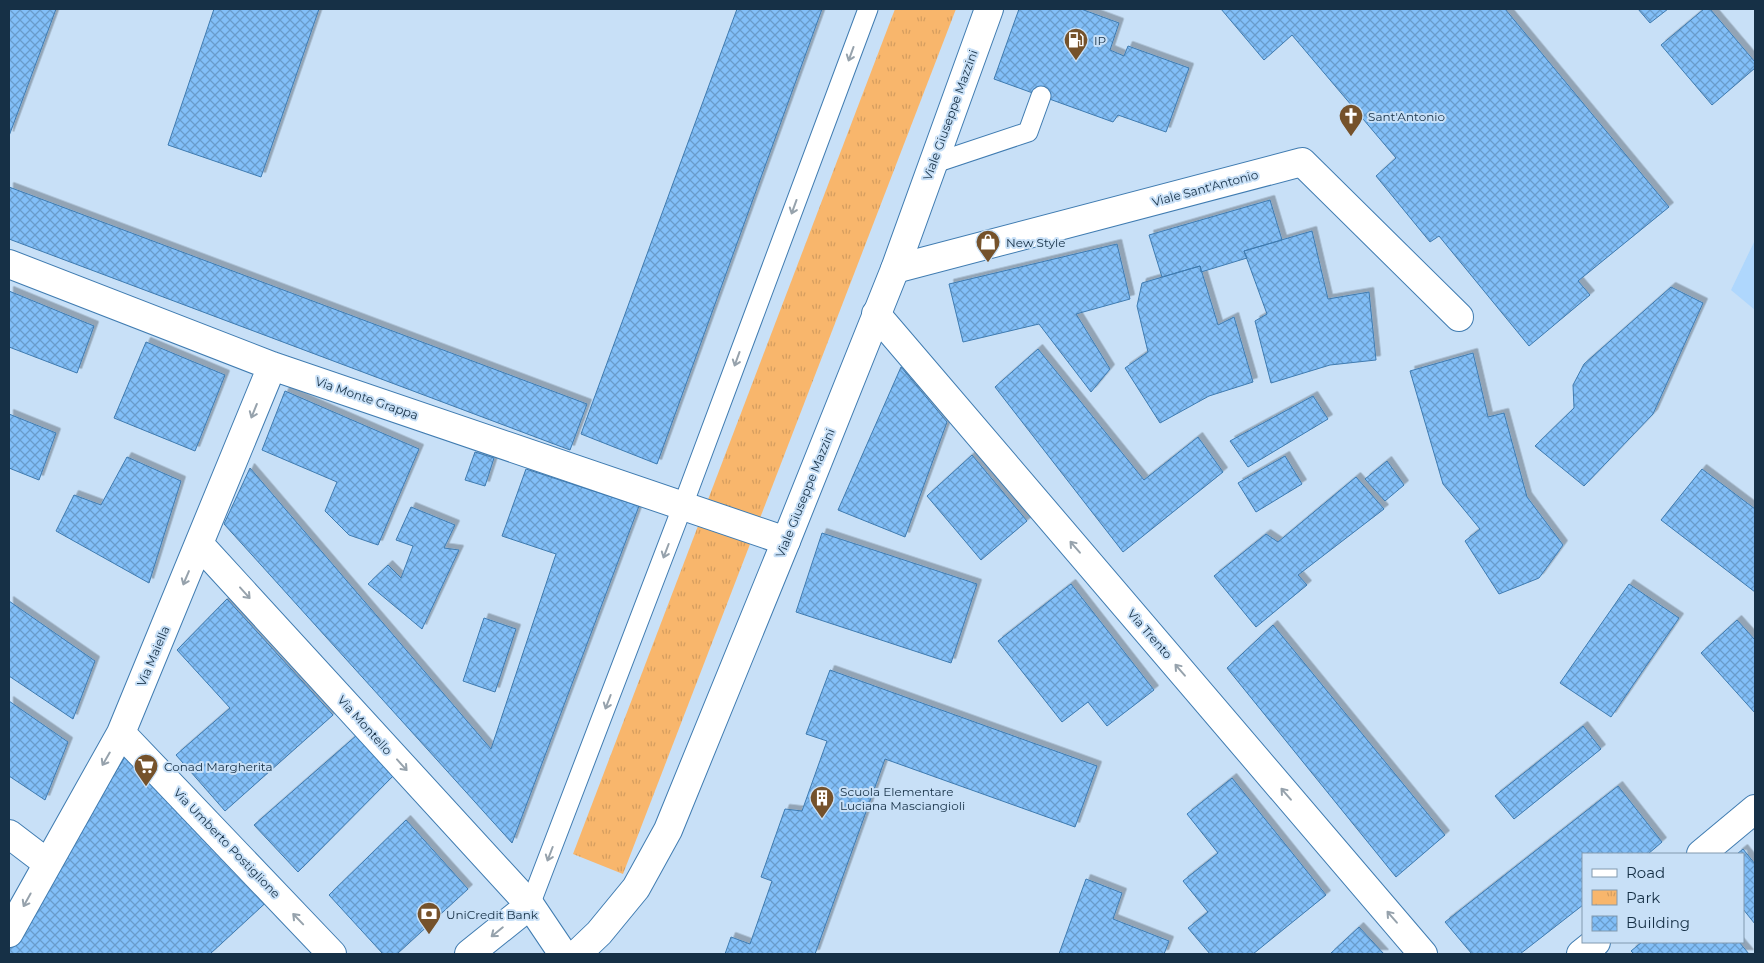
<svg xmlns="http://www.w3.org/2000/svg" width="1764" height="963" viewBox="0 0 1764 963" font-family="Montserrat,sans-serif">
	<defs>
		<pattern id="park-tufts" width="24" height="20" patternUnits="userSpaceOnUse" patternTransform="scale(1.25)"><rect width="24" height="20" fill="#f8b66c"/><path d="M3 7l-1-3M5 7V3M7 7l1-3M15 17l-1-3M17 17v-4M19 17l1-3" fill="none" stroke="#d49d5f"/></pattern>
		<pattern id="building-cross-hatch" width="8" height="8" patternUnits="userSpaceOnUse" patternTransform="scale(1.25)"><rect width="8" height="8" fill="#82bff8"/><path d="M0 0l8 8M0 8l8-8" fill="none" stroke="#699ccb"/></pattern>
		<filter id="shadow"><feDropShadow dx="4.5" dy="-4.5" stdDeviation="0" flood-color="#0004"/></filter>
	</defs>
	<rect width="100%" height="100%" fill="#c8e0f7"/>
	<path fill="#afd7fd" d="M1755,240V310L1731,290Z"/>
	<path fill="url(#park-tufts)" d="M895,9H956L623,874L573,854Z"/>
	<path fill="url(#building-cross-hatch)" stroke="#3f7bb0" filter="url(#shadow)" d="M9,9H56L9,136Z
		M214,9H319L261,177L168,145Z
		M737,9H822L657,464L581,434Z
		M1019,9H1081L1119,23L1110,50L1124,56L1128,46L1189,68L1166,132L1118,115L1113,122L994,79Z
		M1221,9H1505L1669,207L1578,281L1590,295L1529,346L1439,236L1430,242L1376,176L1396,158L1292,35L1264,60Z
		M1638,9H1668L1650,23Z
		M1704,9H1710L1755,62V68L1712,105L1661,45Z
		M9,187L587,404L570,450L9,239Z
		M1270,200L1282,240L1244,251L1247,258L1201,272L1200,266L1162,277L1149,235Z
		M1312,231L1328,299L1369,292L1376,360L1330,365L1271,383L1255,321L1267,314L1244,251Z
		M1117,244L1130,299L1076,314L1110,369L1091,392L1039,324L963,342L949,284Z
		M1200,266L1218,325L1234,317L1253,382L1209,396L1160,423L1125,368L1148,352L1137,306L1142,283Z
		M1671,287L1703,303L1653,414L1584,486L1535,446L1574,408L1573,385L1584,364Z
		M9,291L94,326L77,373L9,347Z
		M146,342L225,375L195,451L114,418Z
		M1038,349L1144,480L1198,437L1223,472L1123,552L995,387Z
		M1473,353L1488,417L1504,413L1527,497L1563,545L1539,578L1499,594L1465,541L1480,529L1443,484L1410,371Z
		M901,367L947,422L905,537L838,510Z
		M285,391L419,449L378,545L349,535L325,511L337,482L262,450Z
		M1313,396L1328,419L1248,467L1230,441Z
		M9,414L56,433L39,480L9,468Z
		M475,452L494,458L485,486L465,480Z
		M972,455L1027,521L981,560L927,496Z
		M1285,456L1302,484L1256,512L1238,483Z
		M127,457L181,481L149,583L56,531L74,495L101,505Z
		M1387,461L1404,485L1385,501L1365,479Z
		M250,468L491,749L556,554L502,536L526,469L639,506L512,843L224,524Z
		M1702,469L1755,509V592L1661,520Z
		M1356,477L1384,509L1298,575L1307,585L1256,627L1214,576L1266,534L1278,542Z
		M411,507L455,525L444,548L459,550L422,629L368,584L388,565L401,578L413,546L396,540Z
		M822,533L977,584L951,663L796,612Z
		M1071,584L1154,690L1107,726L1088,702L1062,722L998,641Z
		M1629,584L1679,618L1611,717L1560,683Z
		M227,599L333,715L225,811L176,755L230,708L177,650Z
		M9,601L95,661L73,719L9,676Z
		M484,618L516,629L495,692L463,681Z
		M1737,620L1755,640V713L1701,653Z
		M1273,625L1445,835L1396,877L1227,668Z
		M830,670L1097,766L1075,827L885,759L815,954H725L731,937L750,944L772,881L761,877L785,809L802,811L827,741L806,734Z
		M9,701L68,742L45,800L9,776Z
		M1583,726L1601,749L1514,819L1495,796Z
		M357,735L393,776L298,872L254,825Z
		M125,757L273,896L210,954H13L9,953V950L58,864Z
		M1232,778L1326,895L1253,954H1210L1188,928L1208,912L1183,881L1218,853L1187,814Z
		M1618,786L1662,842L1648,854H1583V905L1520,954H1472L1445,922Z
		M406,820L468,889L397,954H383L329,895Z
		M1743,849L1755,864V924L1743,909V854H1737Z
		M1086,879L1122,893L1113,919L1169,941L1164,954H1059Z
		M1359,927L1384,954H1330Z
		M1642,942H1739L1749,954H1634L1631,951Z"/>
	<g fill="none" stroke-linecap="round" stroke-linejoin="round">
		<defs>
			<path id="service" d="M932,164L1028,132L1041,96
				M530,905L683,505L868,9"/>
			<path id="minor" d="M9,264L272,366L786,541
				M895,269L1302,162L1459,317
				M200,545L530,905
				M121,733L332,954
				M9,834L47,863
				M1701,854L1755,809
				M9,933L121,733L272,366
				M469,954L530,905L563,954
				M1581,954L1596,942"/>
			<path id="tertiary" d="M876,314L1423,954"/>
			<path id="secondary" d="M577,954L599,933L636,888L668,830L786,541L895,269L989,9"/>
		</defs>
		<use href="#service" stroke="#407cb1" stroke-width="21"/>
		<use href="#minor" stroke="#407cb1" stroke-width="30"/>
		<use href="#tertiary" stroke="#407cb1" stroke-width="30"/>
		<use href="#secondary" stroke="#407cb1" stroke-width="30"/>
		<use href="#service" stroke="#fff" stroke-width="19"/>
		<use href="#minor" stroke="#fff" stroke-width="28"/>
		<use href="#tertiary" stroke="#fff" stroke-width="28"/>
		<use href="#secondary" stroke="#fff" stroke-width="28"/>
	</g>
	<defs><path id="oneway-shaft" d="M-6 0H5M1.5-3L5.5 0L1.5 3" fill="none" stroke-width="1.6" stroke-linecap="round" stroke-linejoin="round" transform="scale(1.25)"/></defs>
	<g stroke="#96a2ac">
		<use href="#oneway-shaft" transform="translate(851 54) rotate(110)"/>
		<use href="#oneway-shaft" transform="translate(794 207) rotate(110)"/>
		<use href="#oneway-shaft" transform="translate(737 359) rotate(110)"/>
		<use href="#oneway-shaft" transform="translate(254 411) rotate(112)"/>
		<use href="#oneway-shaft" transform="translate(1075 547) rotate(-131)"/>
		<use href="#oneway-shaft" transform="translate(666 551) rotate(111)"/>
		<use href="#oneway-shaft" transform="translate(186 578) rotate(113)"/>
		<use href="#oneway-shaft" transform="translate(245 593) rotate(48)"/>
		<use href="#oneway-shaft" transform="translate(1180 670) rotate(-131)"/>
		<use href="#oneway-shaft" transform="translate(608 702) rotate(111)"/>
		<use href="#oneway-shaft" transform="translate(106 759) rotate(120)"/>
		<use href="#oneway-shaft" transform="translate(402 765) rotate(48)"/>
		<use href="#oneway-shaft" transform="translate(1286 794) rotate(-131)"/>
		<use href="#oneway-shaft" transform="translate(550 854) rotate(111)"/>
		<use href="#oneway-shaft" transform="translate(27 900) rotate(119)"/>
		<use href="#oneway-shaft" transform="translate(1392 917) rotate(-131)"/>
		<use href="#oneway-shaft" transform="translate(298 919) rotate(-134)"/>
		<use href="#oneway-shaft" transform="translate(497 932) rotate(141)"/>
	</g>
	<defs>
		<symbol id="fuel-pin" viewBox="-11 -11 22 30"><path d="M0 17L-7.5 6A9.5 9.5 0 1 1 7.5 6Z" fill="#75522b" stroke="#c8e0f7"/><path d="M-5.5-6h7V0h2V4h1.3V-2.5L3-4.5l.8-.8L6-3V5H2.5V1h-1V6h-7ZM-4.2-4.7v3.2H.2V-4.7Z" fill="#fff"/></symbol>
		<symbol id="church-pin" viewBox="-11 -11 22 30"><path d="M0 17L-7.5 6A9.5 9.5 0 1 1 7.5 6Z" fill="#75522b" stroke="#c8e0f7"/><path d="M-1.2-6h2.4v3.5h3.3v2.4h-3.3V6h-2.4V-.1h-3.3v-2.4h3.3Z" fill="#fff"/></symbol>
		<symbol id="shop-pin" viewBox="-11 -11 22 30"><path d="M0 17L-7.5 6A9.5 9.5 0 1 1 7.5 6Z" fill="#75522b" stroke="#c8e0f7"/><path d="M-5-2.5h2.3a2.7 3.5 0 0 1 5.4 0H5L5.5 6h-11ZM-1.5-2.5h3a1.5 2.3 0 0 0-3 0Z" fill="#fff"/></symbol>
		<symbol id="supermarket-pin" viewBox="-11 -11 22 30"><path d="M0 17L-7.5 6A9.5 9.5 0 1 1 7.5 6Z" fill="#75522b" stroke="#c8e0f7"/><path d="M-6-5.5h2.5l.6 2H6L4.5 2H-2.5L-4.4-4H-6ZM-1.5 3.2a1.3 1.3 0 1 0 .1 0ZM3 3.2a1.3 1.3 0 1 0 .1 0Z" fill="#fff"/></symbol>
		<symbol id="building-pin" viewBox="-11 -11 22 30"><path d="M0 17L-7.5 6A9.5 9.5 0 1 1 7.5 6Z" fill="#75522b" stroke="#c8e0f7"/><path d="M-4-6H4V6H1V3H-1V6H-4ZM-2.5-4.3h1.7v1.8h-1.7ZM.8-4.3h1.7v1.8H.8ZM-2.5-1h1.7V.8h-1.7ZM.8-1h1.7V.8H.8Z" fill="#fff"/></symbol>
		<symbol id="bank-pin" viewBox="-11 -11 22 30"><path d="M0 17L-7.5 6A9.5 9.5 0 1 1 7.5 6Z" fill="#75522b" stroke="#c8e0f7"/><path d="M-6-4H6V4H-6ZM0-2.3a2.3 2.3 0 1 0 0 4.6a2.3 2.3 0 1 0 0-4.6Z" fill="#fff"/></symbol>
	</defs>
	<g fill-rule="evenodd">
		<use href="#fuel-pin" x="1062" y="26" width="28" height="38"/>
		<use href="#church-pin" x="1337" y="102" width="28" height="38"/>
		<use href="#shop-pin" x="974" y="228" width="28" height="38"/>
		<use href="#supermarket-pin" x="132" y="752" width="28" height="38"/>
		<use href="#building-pin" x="808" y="784" width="28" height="38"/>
		<use href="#bank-pin" x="415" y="900" width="28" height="38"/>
	</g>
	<g text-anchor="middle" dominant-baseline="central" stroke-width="4" stroke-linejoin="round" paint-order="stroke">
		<g font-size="12" fill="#163046" stroke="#c8e0f7" text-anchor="start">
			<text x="1094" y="40">IP</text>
			<text x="1368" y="116">Sant'Antonio</text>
			<text x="1006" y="242">New Style</text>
			<text x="164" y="766">Conad Margherita</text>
			<text x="840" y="791">Scuola Elementare<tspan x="840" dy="14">Luciana Masciangioli</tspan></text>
			<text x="446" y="914">UniCredit Bank</text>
		</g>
		<g font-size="12" fill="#163046" stroke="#c8e0f7">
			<text transform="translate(950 115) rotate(-70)">Viale Giuseppe Mazzini</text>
			<text transform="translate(1205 188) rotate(-15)">Viale Sant'Antonio</text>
			<text transform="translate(367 398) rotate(19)">Via Monte Grappa</text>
			<text transform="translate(805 493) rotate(-68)">Viale Giuseppe Mazzini</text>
			<text transform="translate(1150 634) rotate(49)">Via Trento</text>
			<text transform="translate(153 656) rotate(-67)">Via Maiella</text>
			<text transform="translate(365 725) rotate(48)">Via Montello</text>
			<text transform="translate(227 843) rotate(46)">Via Umberto Postiglione</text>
		</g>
	</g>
	<rect width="1764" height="963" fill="none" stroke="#163046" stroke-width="20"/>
	<rect x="1582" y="853" width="162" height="90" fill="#c8e0f7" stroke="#819ab0"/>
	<rect x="1592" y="869" width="25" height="8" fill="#ffffff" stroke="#819ab0"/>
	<text x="1626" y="878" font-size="15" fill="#163046">Road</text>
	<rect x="1592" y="890" width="25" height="15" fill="url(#park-tufts)" stroke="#819ab0"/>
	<text x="1626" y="903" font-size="15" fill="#163046">Park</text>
	<rect x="1592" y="916" width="25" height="15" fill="url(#building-cross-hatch)" stroke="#819ab0"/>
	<text x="1626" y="928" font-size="15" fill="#163046">Building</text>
</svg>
